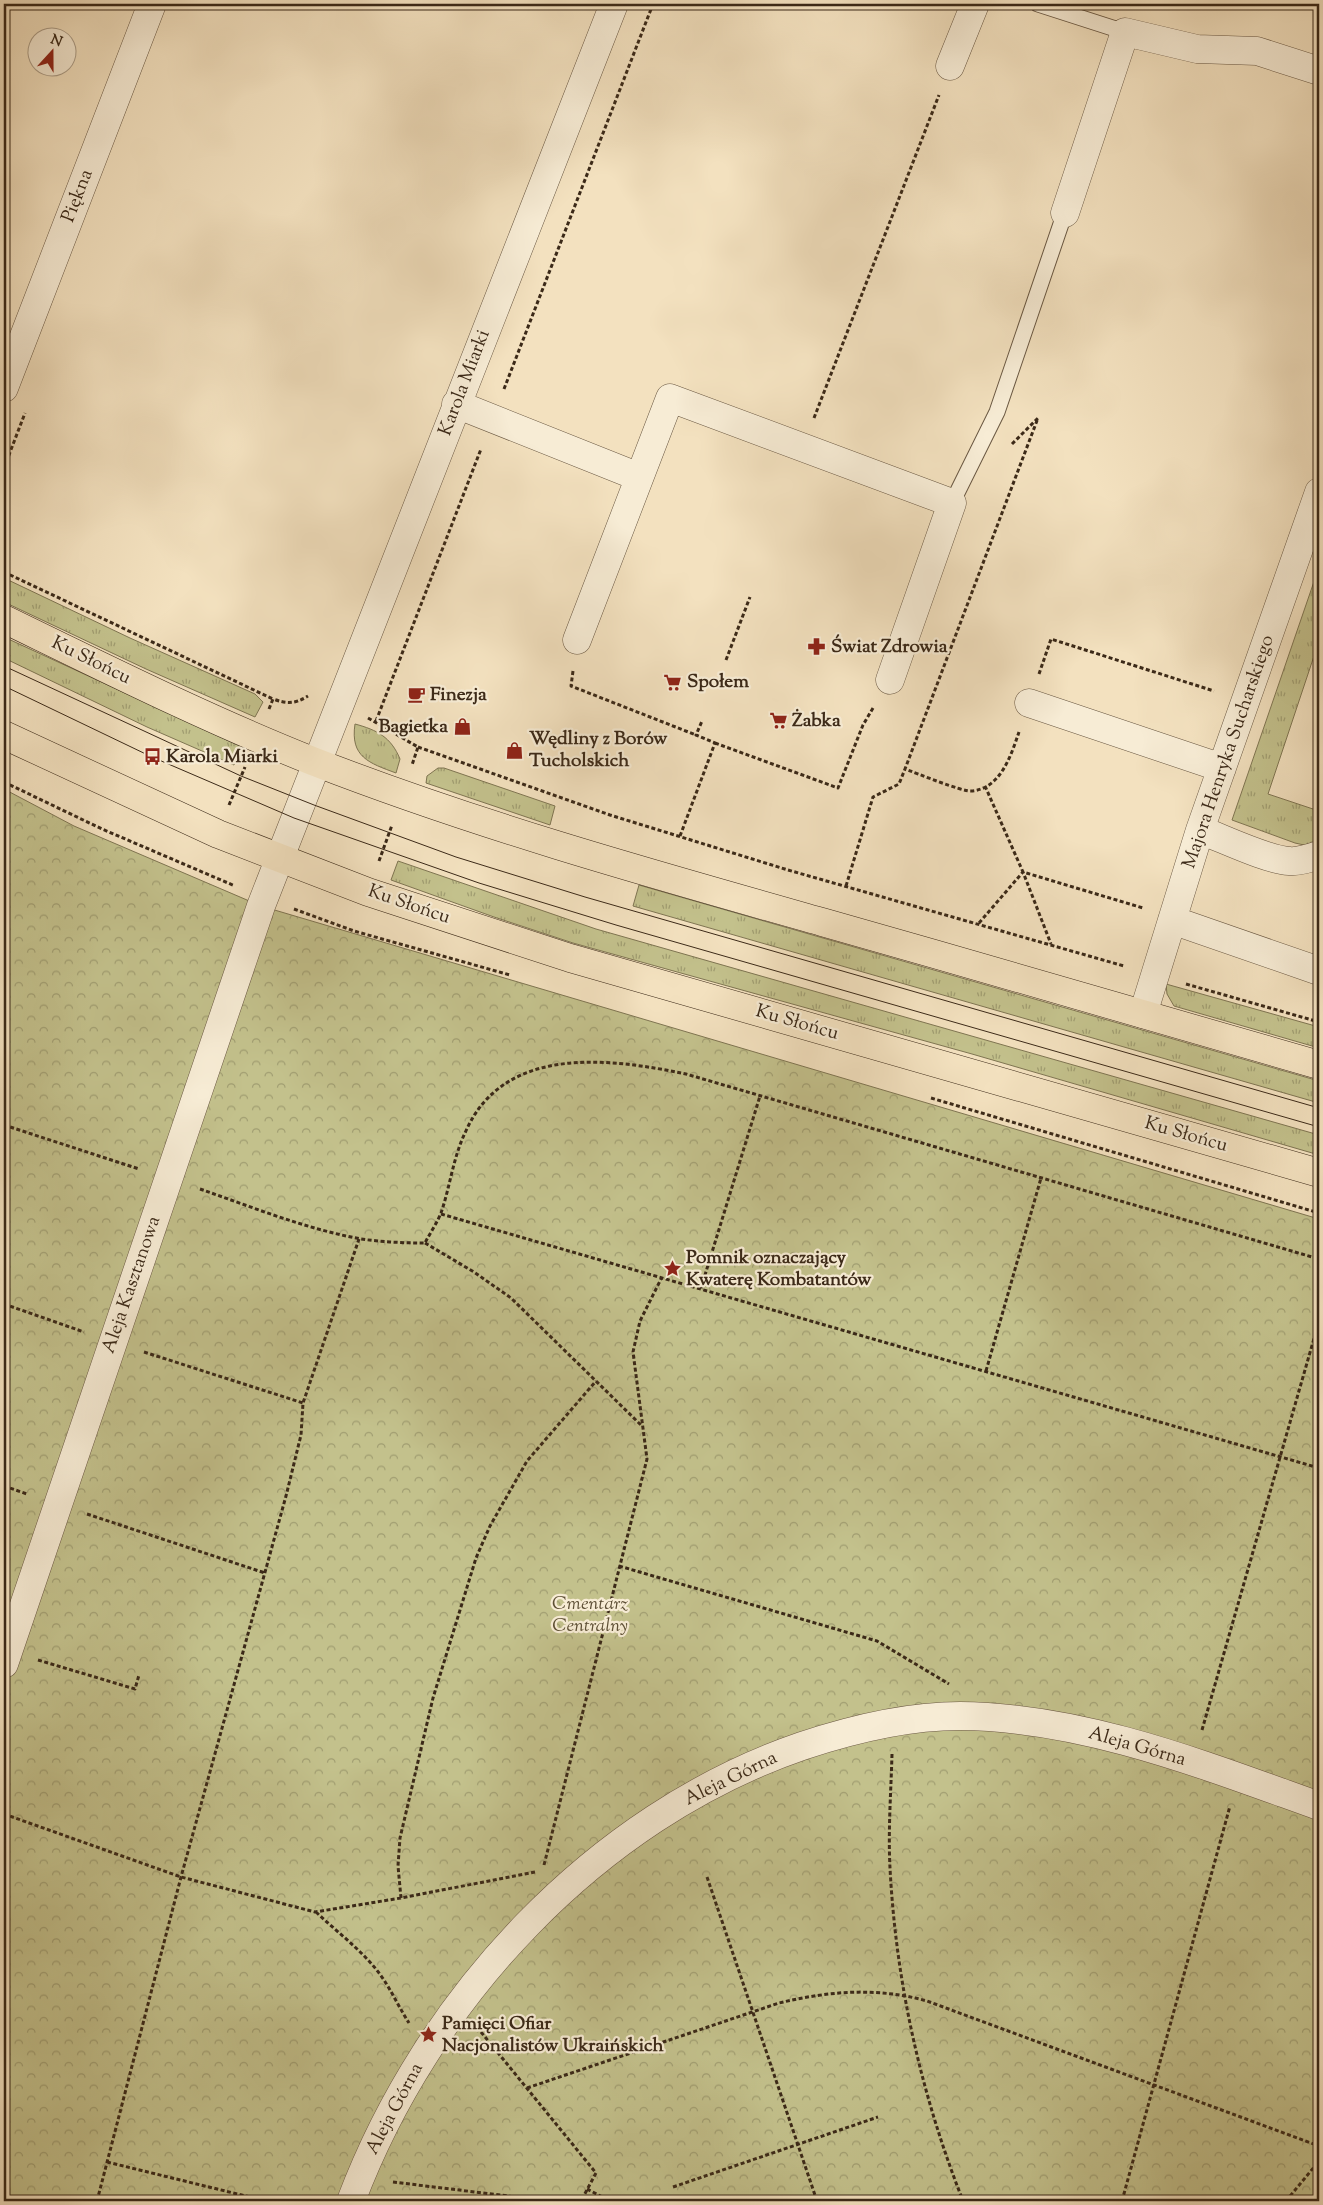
<svg xmlns="http://www.w3.org/2000/svg" width="1323" height="2205" viewBox="0 0 1323 2205" font-family="'Sorts Mill Goudy',serif">
	<defs>
		<pattern id="grass-tufts" width="24" height="20" patternUnits="userSpaceOnUse" patternTransform="scale(1.25)"><rect width="24" height="20" fill="#c3c18c"/><path d="M3 7l-1-3M5 7V3M7 7l1-3M15 17l-1-3M17 17v-4M19 17l1-3" fill="none" stroke="#a09d71"/></pattern>
		<pattern id="park-crowns" width="20" height="18" patternUnits="userSpaceOnUse" patternTransform="scale(1.25)"><rect width="20" height="18" fill="#c3c18c"/><path d="M2 6a3 3 0 1 1 6 0M12 15a3 3 0 1 1 6 0" fill="none" stroke="#a09d71"/></pattern>
	</defs>
	<rect width="100%" height="100%" fill="#f3e1bf"/>
	<filter id="stains"><feTurbulence type="fractalNoise" baseFrequency=".004" numOctaves="4"/><feColorMatrix values="0 0 0 0 .2 0 0 0 0 .09 0 0 0 0 .02 0 0 0 .5 -.17"/></filter>
	<radialGradient id="worn" r=".72"><stop offset=".6" stop-color="#630" stop-opacity="0"/><stop offset="1" stop-color="#630" stop-opacity=".3"/></radialGradient>
	<path fill="url(#grass-tufts)" stroke="#7f7552" d="M1319,567V641L1268,794L1319,811V841L1304,845L1295,843L1232,820Z
		M4,578L130,638L255,694L263,702L255,717L146,669L4,602Z
		M4,637L242,747L234,765L147,727L4,658Z
		M355,724C377,730 391,737 400,759L396,773C369,763 350,757 355,724Z
		M438,768H444L555,806L550,825L426,783L427,776Z
		M398,861L596,929L1319,1135V1155L972,1054L573,943L494,917L391,880Z
		M639,885L1319,1081V1103L633,906Z
		M1166,984L1319,1027V1048L1174,1006L1167,994Z"/>
	<path fill="url(#park-crowns)" stroke="#7f7552" d="M4,789L74,826L261,906L1319,1219V2201H4Z"/>
	<g fill="none" stroke-linecap="round" stroke-linejoin="round">
		<defs>
			<path id="lane" d="M1038,4L1125,32
				M952,503L997,412L1062,221"/>
			<path id="street" d="M950,66L975,4
				M1065,213L1125,32L1197,49L1257,51L1319,71
				M4,388L152,4
				M456,404L639,477
				M577,640L670,398L952,503L890,680
				M1029,703L1222,768
				M1200,830C1222,838 1267,860 1289,861C1299,862 1310,858 1319,855
				M1172,920L1319,971
				M1143,1014L1200,830L1319,492
				M4,1664L261,906L614,4
				M351,2201C427,1999 595,1817 802,1746C853,1729 906,1716 960,1716C1084,1717 1204,1765 1319,1806"/>
			<path id="primary" d="M4,619C107,669 209,720 315,762C480,826 652,874 822,922C988,969 1154,1017 1319,1065
				M4,735L218,834L368,892L570,958L1319,1173"/>
		</defs>
		<use href="#lane" stroke="#695742" stroke-width="17"/>
		<use href="#street" stroke="#695742" stroke-width="29"/>
		<use href="#primary" stroke="#3b2918" stroke-width="29"/>
		<path stroke="#3b2918" stroke-width="3" stroke-dasharray="4 2.5" stroke-linecap="butt" d="M504,389L653,4
			M814,418L939,95
			M1012,444L1038,418L905,769C916,773 963,792 971,791C1001,789 1011,755 1019,732
			M4,468L25,413
			M4,572L273,699
			M726,660L750,597
			M573,671L571,686L696,735
			M1039,674L1051,639L1214,691
			M269,709L273,699C287,704 295,704 308,696
			M368,718L418,747L412,765
			M376,721L481,449
			M715,743L838,788L863,725L873,708
			M418,747L610,815L788,870L1124,966
			M4,782L102,829L235,886
			M985,786L1023,872L1143,908
			M229,805L245,767
			M680,836L715,743L696,735L702,721
			M379,861L392,825
			M846,886L873,797L899,784L905,769
			M294,909L354,931L510,975
			M979,923L1023,872L1051,944
			M1186,984L1319,1022
			M931,1098L1319,1213
			M4,1125L139,1169
			M200,1189C252,1207 306,1229 361,1239C382,1242 404,1243 425,1243C430,1233 437,1223 441,1213C450,1187 453,1158 465,1133C503,1044 609,1058 686,1074L1319,1259
			M441,1214L1319,1468
			M425,1243L474,1272L511,1298L643,1427
			M701,1288L760,1096
			M4,1304L84,1332
			M144,1352L303,1403
			M986,1371L1041,1178
			M4,1486L27,1494
			M87,1514L265,1573
			M619,1566L877,1641L949,1684
			M38,1660L135,1689L139,1675
			M1202,1730L1319,1321
			M892,1754C891,1792 888,1830 890,1868C896,1983 921,2094 963,2201
			M4,1814L181,1877L315,1912L401,1898
			M544,1865L647,1459L633,1352L640,1321L662,1277
			M535,1872L401,1898L398,1866L400,1838L433,1698L476,1558L490,1526L527,1461L596,1381
			M707,1877L817,2201
			M316,1912C339,1934 366,1953 384,1980C393,1994 400,2009 409,2023
			M481,2032L596,2173L581,2201
			M527,2088L779,2003C829,1991 877,1987 927,2001L1319,2146
			M107,2162L266,2201
			M393,2182L549,2201
			M673,2187L878,2117
			M587,2189L610,2201
			M97,2201L181,1877L286,1496L301,1435L303,1403L359,1239
			M1122,2201L1230,1806
			M1286,2201L1319,2161"/>
		<use href="#lane" stroke="#f7ecd5" stroke-width="15"/>
		<use href="#street" stroke="#f7ecd5" stroke-width="28"/>
		<use href="#primary" stroke="#f3e1bf" stroke-width="28"/>
		<path stroke="#3b2918" stroke-width="1" d="M4,666L241,776L314,805L456,857L585,897L1319,1108
			M4,686L152,757L294,818L479,883L616,925L1319,1127"/>
	</g>
	<defs>
		<symbol id="pharmacy-bare" viewBox="-9 -9 18 18"><path d="M-2-6h4v4h4v4h-4v4h-4v-4h-4v-4h4Z" fill="#8f2418" stroke="#f7ecd5" stroke-width="2.5" paint-order="stroke"/></symbol>
		<symbol id="supermarket-bare" viewBox="-9 -9 18 18"><path d="M-6-5.5h2.5l.6 2H6L4.5 2H-2.5L-4.4-4H-6ZM-1.5 3.2a1.3 1.3 0 1 0 .1 0ZM3 3.2a1.3 1.3 0 1 0 .1 0Z" fill="#8f2418" stroke="#f7ecd5" stroke-width="2.5" paint-order="stroke"/></symbol>
		<symbol id="cafe-bare" viewBox="-9 -9 18 18"><path d="M-5.5-4.5H6V0H3Q3 3.5 0 3.5H-2.5Q-5.5 3.5-5.5 0ZM3-3.2v2h1.7v-2ZM-6 4.5H4V6H-6Z" fill="#8f2418" stroke="#f7ecd5" stroke-width="2.5" paint-order="stroke"/></symbol>
		<symbol id="shop-bare" viewBox="-9 -9 18 18"><path d="M-5-2.5h2.3a2.7 3.5 0 0 1 5.4 0H5L5.5 6h-11ZM-1.5-2.5h3a1.5 2.3 0 0 0-3 0Z" fill="#8f2418" stroke="#f7ecd5" stroke-width="2.5" paint-order="stroke"/></symbol>
		<symbol id="bus-bare" viewBox="-9 -9 18 18"><path d="M-5-6H5V4H4V6H2V4H-2V6H-4V4H-5ZM-3.5-4V0h7V-4ZM-3.5 1.2v1.5H-2V1.2ZM2 1.2v1.5H3.5V1.2Z" fill="#8f2418" stroke="#f7ecd5" stroke-width="2.5" paint-order="stroke"/></symbol>
		<symbol id="sight-bare" viewBox="-9 -9 18 18"><path d="M0-6L1.8-2.2L6-1.7L2.9 1.2L3.7 5.4L0 3.3L-3.7 5.4L-2.9 1.2L-6-1.7L-1.8-2.2Z" fill="#8f2418" stroke="#f7ecd5" stroke-width="2.5" paint-order="stroke"/></symbol>
	</defs>
	<g fill-rule="evenodd">
		<use href="#pharmacy-bare" x="804" y="634" width="25" height="25"/>
		<use href="#supermarket-bare" x="660" y="670" width="25" height="25"/>
		<use href="#cafe-bare" x="404" y="682" width="25" height="25"/>
		<use href="#supermarket-bare" x="766" y="708" width="25" height="25"/>
		<use href="#shop-bare" x="450" y="714" width="25" height="25"/>
		<use href="#shop-bare" x="502" y="738" width="25" height="25"/>
		<use href="#bus-bare" x="140" y="744" width="25" height="25"/>
		<use href="#sight-bare" x="660" y="1256" width="25" height="25"/>
		<use href="#sight-bare" x="416" y="2022" width="25" height="25"/>
	</g>
	<g text-anchor="middle" dominant-baseline="central" stroke-width="4.5" stroke-linejoin="round" paint-order="stroke">
		<g font-size="19" fill="#3b2918" stroke="#f7ecd5">
			<text transform="translate(78 196) rotate(-69)">Piękna</text>
			<text transform="translate(465 383) rotate(-69)">Karola Miarki</text>
			<text transform="translate(91 661) rotate(26)">Ku Słońcu</text>
			<text transform="translate(1229 752) rotate(-71)">Majora Henryka Sucharskiego</text>
			<text transform="translate(409 905) rotate(19)">Ku Słońcu</text>
			<text transform="translate(797 1023) rotate(16)">Ku Słońcu</text>
			<text transform="translate(1186 1135) rotate(16)">Ku Słońcu</text>
			<text transform="translate(132 1285) rotate(-71)">Aleja Kasztanowa</text>
			<text transform="translate(1137 1747) rotate(16)">Aleja Górna</text>
			<text transform="translate(731 1779) rotate(-26)">Aleja Górna</text>
			<text transform="translate(395 2109) rotate(-62)">Aleja Górna</text>
		</g>
		<g font-size="19" font-weight="bold" fill="#3b2918" stroke="#f7ecd5" text-anchor="start">
			<text x="831" y="647">Świat Zdrowia</text>
			<text x="687" y="682">Społem</text>
			<text x="430" y="695">Finezja</text>
			<text x="792" y="721">Żabka</text>
			<text x="448" y="727" text-anchor="end">Bagietka</text>
			<text x="529" y="739">Wędliny z Borów<tspan x="529" dy="22">Tucholskich</tspan></text>
			<text x="166" y="757">Karola Miarki</text>
			<text x="686" y="1258">Pomnik oznaczający<tspan x="686" dy="22">Kwaterę Kombatantów</tspan></text>
			<text x="442" y="2024">Pamięci Ofiar<tspan x="442" dy="22">Nacjonalistów Ukraińskich</tspan></text>
		</g>
		<g font-size="19" font-style="italic" fill="#5d4f35" stroke="#f7ecd5">
			<text x="590" y="1604">Cmentarz<tspan x="590" dy="22">Centralny</tspan></text>
		</g>
	</g>
	<rect width="1323" height="2205" fill="none" stroke="#f3e1bf" stroke-width="20"/>
	<rect x="5" y="5" width="1313" height="2195" fill="none" stroke="#3b2918" stroke-width="2.5"/>
	<rect x="10" y="10" width="1303" height="2185" fill="none" stroke="#3b2918"/>
	<g transform="translate(52 52) rotate(21)"><circle r="24" fill="#f7ecd5" stroke="#ac9e89"/>
	<path d="M0-4L9 19L0 12L-9 19Z" fill="#8f2418"/>
	<text y="-8" font-size="14" font-weight="bold" text-anchor="middle" fill="#3b2918">N</text>
	</g>
	<rect width="100%" height="100%" filter="url(#stains)"/>
	<rect width="100%" height="100%" fill="url(#worn)"/>
</svg>
